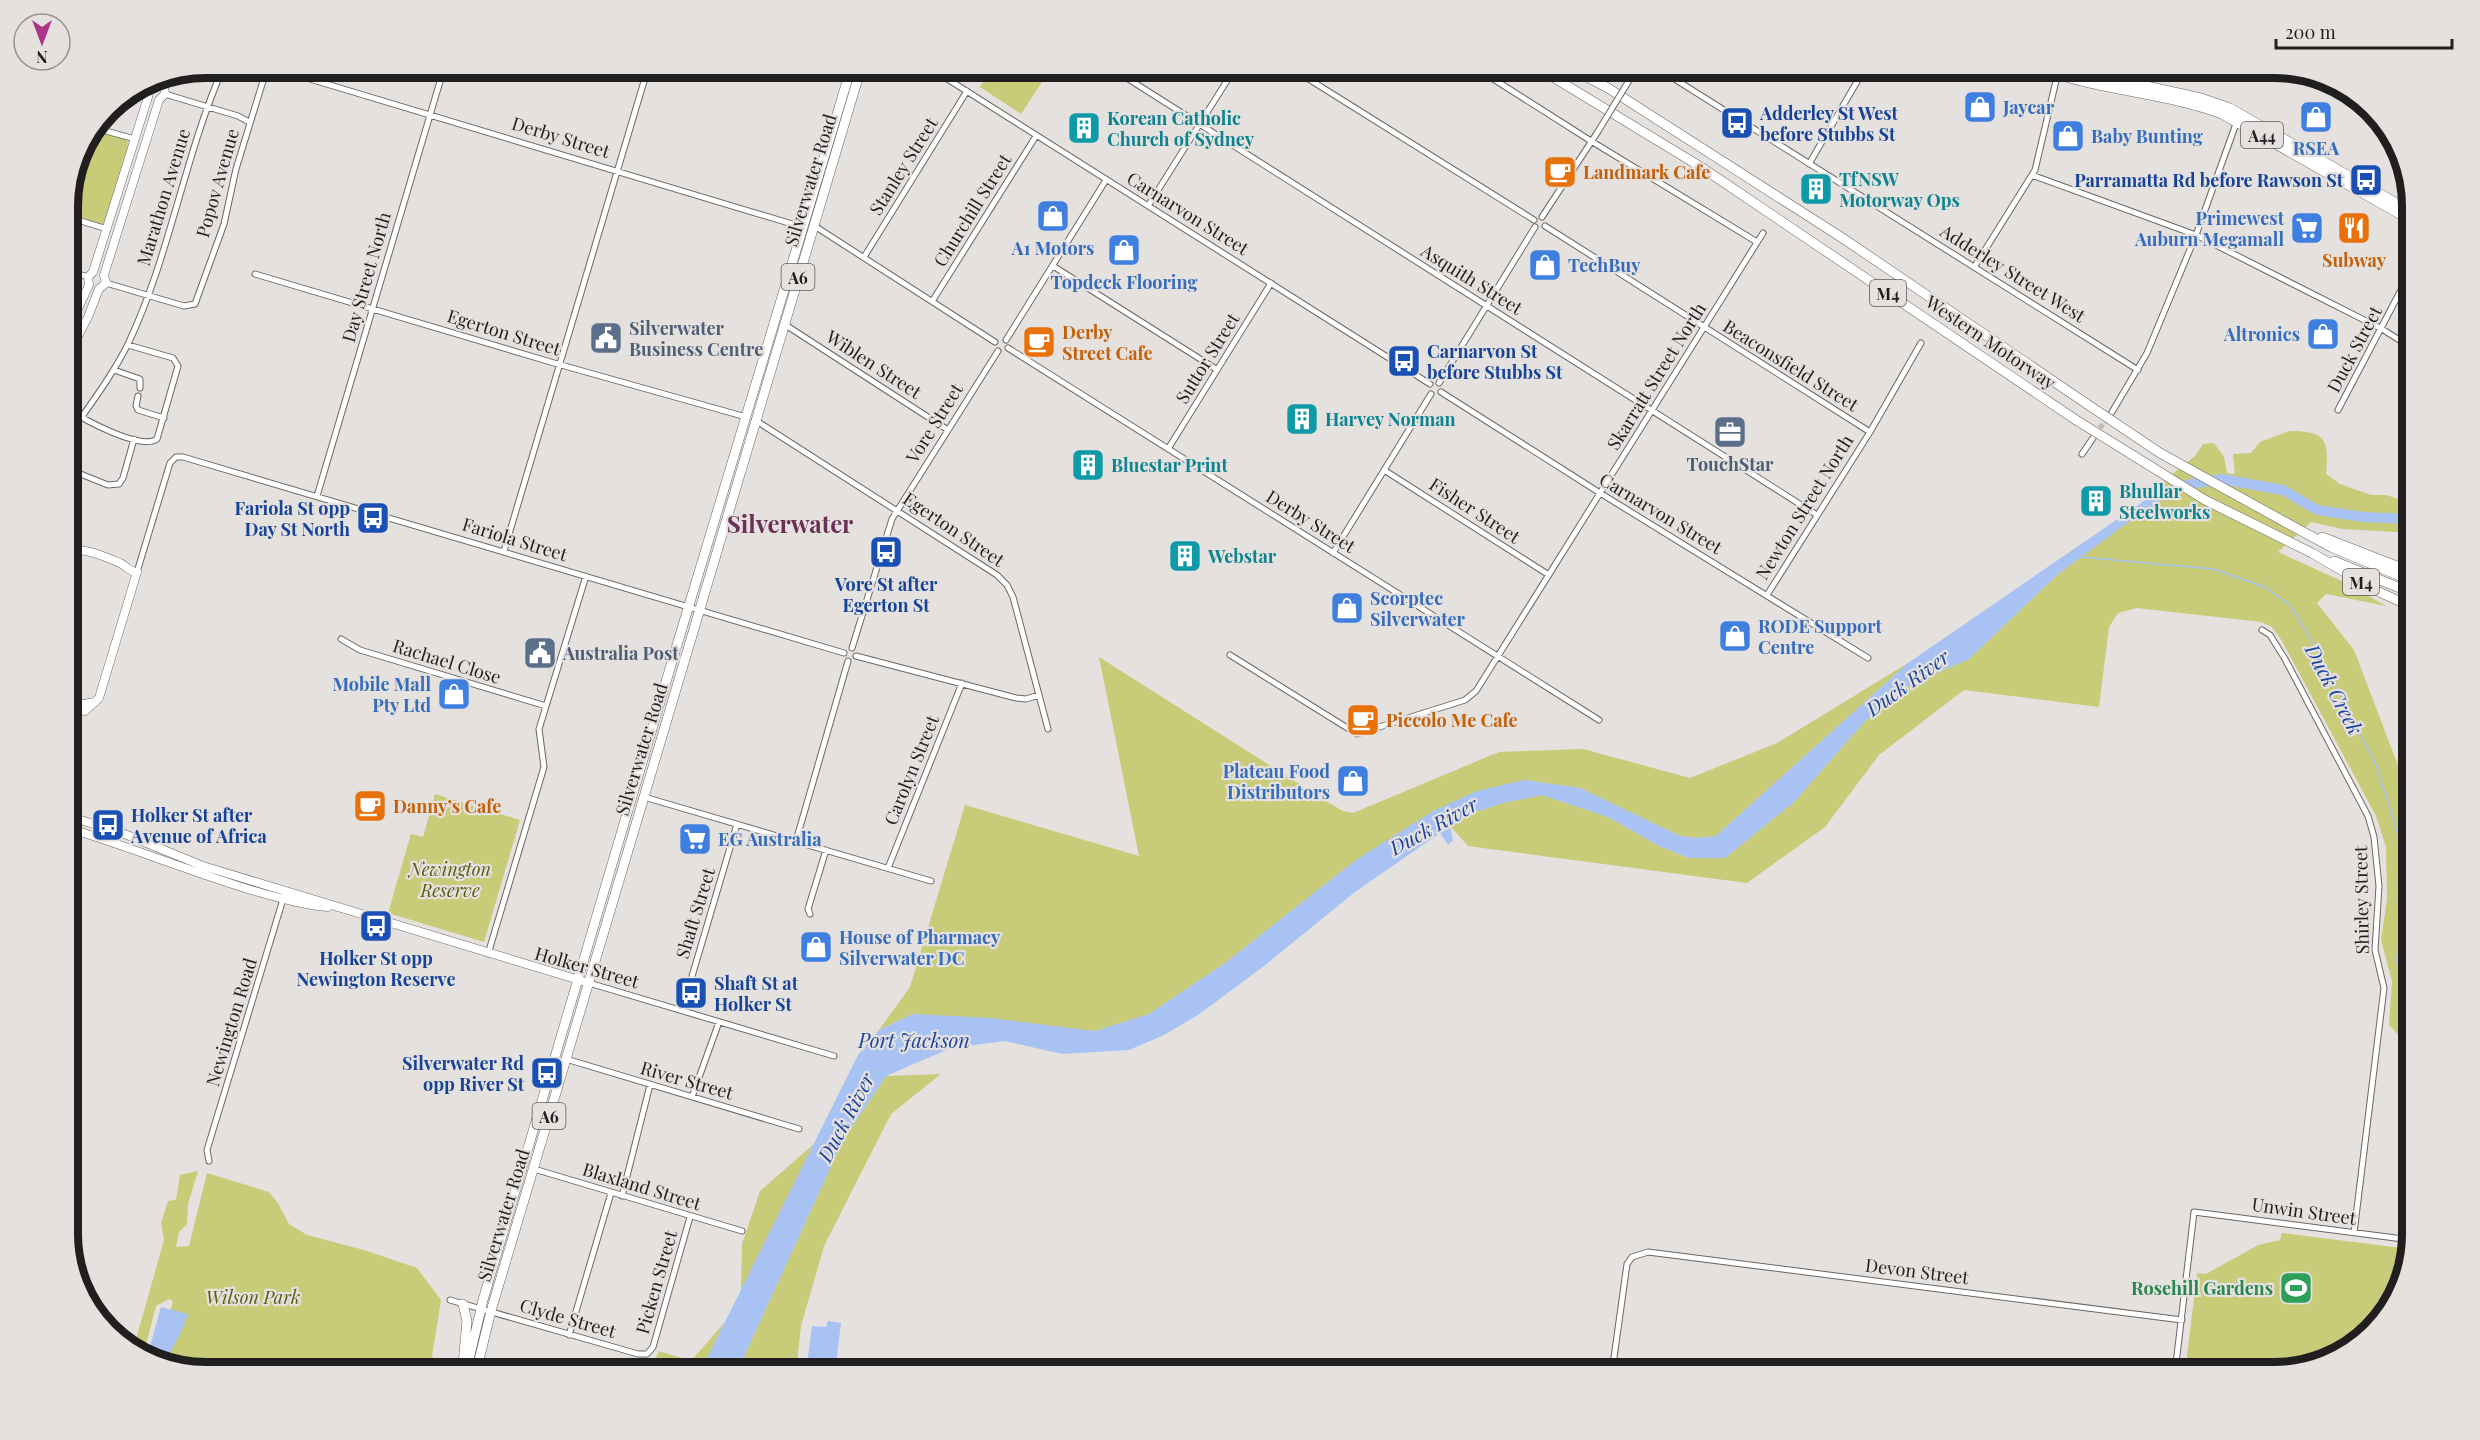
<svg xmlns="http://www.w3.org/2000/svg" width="2480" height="1440" viewBox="0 0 2480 1440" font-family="'Playfair Display',serif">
	<rect width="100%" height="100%" fill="#e5e1df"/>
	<path fill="#c8cb77" d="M992,68H1051L1021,114L980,87Z
		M94,130L126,139L129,144L106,221L102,224L68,213C68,181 76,156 94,130Z
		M2289,431C2326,431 2329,439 2326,474L2340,484L2371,495H2386L2412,503V533L2342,529L2311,522L2278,552L2344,582L2386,606L2326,594L2317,603L2354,650L2412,802V1049L2389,1025L2392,981L2381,940L2387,899L2386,847L2376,816L2282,641L2272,627L2261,622L2137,608L2118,613L2109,627L2099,707L1964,690L1879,755L1825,827L1747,883L1468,846L1450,826L1473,813L1503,803L1542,795L1608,817L1659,846L1688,858H1725L1794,802L1866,720L1912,684L1969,659L2058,574L2164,495L2157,492V486L2195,456L2203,444L2214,443L2224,457L2227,473L2235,474L2233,454L2251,453L2260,442Z
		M1099,657L1326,801L1343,811L1353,813L1499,752L1583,749L1690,778L1777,743L1908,663L1716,836L1698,838L1680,836L1580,788L1524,780L1356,860L1225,963L1149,1014L1095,1031L913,1014L879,1030L910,987L965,805L1139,856Z
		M435,794L520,820L484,942L388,913L411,834L423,837Z
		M941,1074L891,1114L824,1246L801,1326L796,1372H737L843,1140L886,1076Z
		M814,1144L741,1290L742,1244L760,1191Z
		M198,1171L188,1204L187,1224L179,1232L176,1247L189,1246L207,1173L269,1192L278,1203L289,1224L307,1235L364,1250L417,1268L441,1300L432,1356L438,1372H206L156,1359L173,1301L169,1299L156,1306L144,1352L148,1357L137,1354L133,1350L164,1240L161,1223L168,1201L176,1200L180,1175Z
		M2282,1233L2409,1249L2394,1303L2343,1354L2274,1372H2185L2197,1273L2206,1274L2258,1245L2280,1240Z
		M725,1322L700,1372H628L631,1362C644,1367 654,1365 659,1351L691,1361Z"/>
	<path fill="#a8c2f4" d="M2157,492L2165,495L2058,574L1969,659L1912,684L1866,720L1794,802L1725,858H1689L1659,846L1608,817L1542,795L1503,803L1473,813L1450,826L1453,840L1448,845L1440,833L1355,892L1264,966L1198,1015L1164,1035L1129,1050L1062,1054L1005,1041L951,1048L886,1076L843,1140L737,1372H700L858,1055L879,1030L913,1014L991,1018L1095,1031L1149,1014L1225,963L1356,860L1433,811L1477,791L1524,780L1580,788L1680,836L1698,838L1716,836L1908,663Z
		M161,1307L188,1314L180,1334L169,1354L149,1350Z
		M828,1321L841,1323L835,1372H806L812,1326L826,1327Z"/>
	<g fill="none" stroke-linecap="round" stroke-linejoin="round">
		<path stroke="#a8c2f4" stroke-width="1.5" d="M2081,557L2213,569L2265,587L2290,605L2309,636L2375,762L2401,844L2397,964L2412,992"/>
		<path stroke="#a8c2f4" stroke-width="10" d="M2150,502L2162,494L2190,484L2222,479L2283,490L2317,510L2363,517L2412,519"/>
		<path stroke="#bebab8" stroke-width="5" stroke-dasharray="5 2.5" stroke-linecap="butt" d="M2095,434L2108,418"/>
		<defs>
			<path id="street" d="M930,68L1430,384
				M1111,68L1817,515
				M1291,68L1534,220
				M1476,68L1591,141L1757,242
				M1657,68L2138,370
				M1633,74L1637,68
				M310,79L802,227
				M165,94L238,116L249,122
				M95,128L135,139
				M1809,164L1865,68
				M2032,175L2196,235L2382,329L2412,348
				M1148,206L1235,68
				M68,217L107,229
				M1542,217L1597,133
				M813,225L995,342
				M1545,226L1870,432
				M864,257L967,91
				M1053,266L1216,369
				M1975,266L2035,170L2059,68
				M68,271L88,277
				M255,274L554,363L746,417
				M106,283L184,306L195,304L224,224L236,169L267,68
				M933,300L1036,136
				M784,324L948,430
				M1006,340L1106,180
				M1008,348L1599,720
				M114,370L140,379V388
				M1439,383L1535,227
				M1441,392L1600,493L1868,658
				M138,396L136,406L138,410L164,418
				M68,409C83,419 141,451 157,439L178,366L173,358L128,345
				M2338,410L2412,269
				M2112,412L2147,353L2196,235L2237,121
				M81,418C98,394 115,370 128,344C170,256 184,157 223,68
				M755,420L997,575L1007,585L1013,597L1048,729
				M1168,449L1271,283
				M2082,454L2093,438
				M68,469L108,485L119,484L123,478L134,439
				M1384,470L1549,575
				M317,496L444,68
				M504,551L648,68
				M1333,553L1431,394
				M137,572L170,463L176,457H183L844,653
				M1767,595L1870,432L1921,343
				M2262,630L2270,635L2285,659L2368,816L2374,837L2379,886L2375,950L2384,988L2354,1233
				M341,639L360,650L546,706
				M852,648L892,519L998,351
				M1230,655L1357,734L1465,700L1476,691L1763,233
				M856,656L1016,698L1026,699L1039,695
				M644,797L931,881
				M796,841L848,661
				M888,868L962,683
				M810,914L808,909L826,850
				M488,954L544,767L539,729L586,576
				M589,983L834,1056
				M682,1010L737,824
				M566,1059L799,1129
				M692,1097L719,1022
				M209,1161L207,1150L284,896
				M534,1169L742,1231
				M622,1196L650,1085
				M450,1300L638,1354H647L653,1347L690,1217
				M569,1335L611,1193
				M1612,1372L1627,1264L1632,1257L1648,1252L2182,1320
				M2175,1372L2194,1212L2411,1240"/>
			<path id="secondary" d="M99,289L106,283L104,275L159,100L165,94L164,87L169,75
				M68,330L89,285L88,277L93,272L148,97L147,88L154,78
				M68,355L88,317L99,289
				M68,552C82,546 106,557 120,563C127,566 129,572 137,572
				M68,702L84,704L95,702
				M68,710L85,711L99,698L137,572
				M68,816L122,833L203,866L589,983
				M68,828C130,847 189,871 251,890C276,897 302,905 328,907"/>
			<path id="highway" d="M1538,68L1701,167L2076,420
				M1570,68L1608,88L1844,239L2087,404
				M2040,68C2098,91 2163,92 2222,114L2412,221
				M2064,68L2201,98L2230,108L2412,212
				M2285,522L2331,547L2412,581
				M2322,537L2412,572
				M2312,553L2377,591L2412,607
				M2334,561L2412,593
				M463,1364L467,1321L463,1304
				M466,1372L483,1300L671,665L851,68
				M476,1372L491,1311L861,68"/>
		</defs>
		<use href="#street" stroke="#6a6764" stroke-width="7"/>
		<use href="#secondary" stroke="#6a6764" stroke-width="9"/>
		<use href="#highway" stroke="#6a6764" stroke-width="10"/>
		<use href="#street" stroke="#fff" stroke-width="5"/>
		<use href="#secondary" stroke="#fff" stroke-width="8"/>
		<use href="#highway" stroke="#fff" stroke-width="9"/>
		<defs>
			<path id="street-bridge" d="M1597,133L1633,74"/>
			<path id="highway-bridge" d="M2087,404L2160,453L2285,522
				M2076,420L2205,500L2312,553"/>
		</defs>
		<use href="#street-bridge" stroke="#6a6764" stroke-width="7" stroke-linecap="butt"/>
		<use href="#highway-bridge" stroke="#6a6764" stroke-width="10" stroke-linecap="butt"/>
		<use href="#street-bridge" stroke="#fff" stroke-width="5"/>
		<use href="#highway-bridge" stroke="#fff" stroke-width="9"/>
	</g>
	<defs>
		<symbol id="shop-square" viewBox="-11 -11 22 22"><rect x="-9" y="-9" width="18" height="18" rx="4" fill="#3f7fe0" stroke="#e5e1df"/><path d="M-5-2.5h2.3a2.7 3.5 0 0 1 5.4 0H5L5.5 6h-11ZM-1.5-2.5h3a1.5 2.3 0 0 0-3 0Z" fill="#fff"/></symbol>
		<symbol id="bus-square" viewBox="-11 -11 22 22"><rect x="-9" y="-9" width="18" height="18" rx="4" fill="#1a4fb4" stroke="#e5e1df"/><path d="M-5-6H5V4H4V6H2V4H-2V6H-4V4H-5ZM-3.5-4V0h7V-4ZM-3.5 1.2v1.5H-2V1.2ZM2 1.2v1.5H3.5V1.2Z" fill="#fff"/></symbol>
		<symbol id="building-square" viewBox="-11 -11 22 22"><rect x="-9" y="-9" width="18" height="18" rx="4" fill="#0f9aa8" stroke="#e5e1df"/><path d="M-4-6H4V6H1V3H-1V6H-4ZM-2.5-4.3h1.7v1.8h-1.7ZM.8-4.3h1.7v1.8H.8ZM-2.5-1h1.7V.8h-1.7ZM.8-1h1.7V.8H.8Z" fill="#fff"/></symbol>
		<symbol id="cafe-square" viewBox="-11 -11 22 22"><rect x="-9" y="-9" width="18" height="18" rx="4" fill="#e8710a" stroke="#e5e1df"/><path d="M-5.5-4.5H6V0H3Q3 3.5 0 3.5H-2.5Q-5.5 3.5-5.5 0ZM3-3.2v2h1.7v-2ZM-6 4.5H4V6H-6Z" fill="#fff"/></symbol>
		<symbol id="supermarket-square" viewBox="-11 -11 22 22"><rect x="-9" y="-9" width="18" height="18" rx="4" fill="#3f7fe0" stroke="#e5e1df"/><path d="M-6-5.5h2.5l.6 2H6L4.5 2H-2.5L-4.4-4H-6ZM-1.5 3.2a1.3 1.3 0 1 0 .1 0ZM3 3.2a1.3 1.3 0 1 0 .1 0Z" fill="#fff"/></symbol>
		<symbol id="restaurant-square" viewBox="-11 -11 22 22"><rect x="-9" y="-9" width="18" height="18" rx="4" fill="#e8710a" stroke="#e5e1df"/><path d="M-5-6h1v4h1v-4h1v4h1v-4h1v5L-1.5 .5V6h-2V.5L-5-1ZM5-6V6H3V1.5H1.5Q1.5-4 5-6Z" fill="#fff"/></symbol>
		<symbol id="civic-square" viewBox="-11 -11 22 22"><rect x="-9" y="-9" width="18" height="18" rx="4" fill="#5c6f8a" stroke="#e5e1df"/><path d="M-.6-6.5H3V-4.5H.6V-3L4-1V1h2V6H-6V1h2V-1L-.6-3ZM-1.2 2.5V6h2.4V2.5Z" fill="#fff"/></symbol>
		<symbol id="office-square" viewBox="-11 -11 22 22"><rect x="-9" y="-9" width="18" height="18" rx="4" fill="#5c6f8a" stroke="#e5e1df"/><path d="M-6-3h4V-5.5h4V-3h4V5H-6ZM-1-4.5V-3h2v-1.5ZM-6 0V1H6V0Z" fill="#fff"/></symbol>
		<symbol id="stadium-square" viewBox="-11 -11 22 22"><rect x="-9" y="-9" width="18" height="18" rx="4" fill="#2e9e5b" stroke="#e5e1df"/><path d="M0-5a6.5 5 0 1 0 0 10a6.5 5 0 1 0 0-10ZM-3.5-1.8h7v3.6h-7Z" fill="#fff"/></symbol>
	</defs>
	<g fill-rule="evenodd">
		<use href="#shop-square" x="1961" y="88" width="38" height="38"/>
		<use href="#shop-square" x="2297" y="98" width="38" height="38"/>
		<use href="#bus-square" x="1718" y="104" width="38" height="38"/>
		<use href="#building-square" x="1065" y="109" width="38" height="38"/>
		<use href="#shop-square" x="2049" y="117" width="38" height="38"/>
		<use href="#cafe-square" x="1541" y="153" width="38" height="38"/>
		<use href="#bus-square" x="2347" y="161" width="38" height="38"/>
		<use href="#building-square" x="1797" y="170" width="38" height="38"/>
		<use href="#shop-square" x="1034" y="197" width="38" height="38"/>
		<use href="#supermarket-square" x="2288" y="209" width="38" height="38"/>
		<use href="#restaurant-square" x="2335" y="209" width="38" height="38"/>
		<use href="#shop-square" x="1105" y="231" width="38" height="38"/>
		<use href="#shop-square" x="1526" y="246" width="38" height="38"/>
		<use href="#shop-square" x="2304" y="315" width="38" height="38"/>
		<use href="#civic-square" x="587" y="319" width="38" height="38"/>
		<use href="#cafe-square" x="1020" y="323" width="38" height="38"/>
		<use href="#bus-square" x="1385" y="342" width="38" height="38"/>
		<use href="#building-square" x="1283" y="400" width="38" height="38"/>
		<use href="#office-square" x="1711" y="413" width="38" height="38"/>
		<use href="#building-square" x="1069" y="446" width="38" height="38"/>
		<use href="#building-square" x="2077" y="482" width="38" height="38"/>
		<use href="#bus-square" x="354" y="499" width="38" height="38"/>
		<use href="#bus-square" x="867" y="533" width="38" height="38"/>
		<use href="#building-square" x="1166" y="537" width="38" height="38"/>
		<use href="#shop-square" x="1328" y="589" width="38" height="38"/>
		<use href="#shop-square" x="1716" y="617" width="38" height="38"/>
		<use href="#civic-square" x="521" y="634" width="38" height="38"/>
		<use href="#shop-square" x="435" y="675" width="38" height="38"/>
		<use href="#cafe-square" x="1344" y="701" width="38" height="38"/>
		<use href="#shop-square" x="1334" y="762" width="38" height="38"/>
		<use href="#cafe-square" x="351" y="787" width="38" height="38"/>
		<use href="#bus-square" x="89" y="806" width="38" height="38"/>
		<use href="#supermarket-square" x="676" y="820" width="38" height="38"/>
		<use href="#bus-square" x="357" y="907" width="38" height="38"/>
		<use href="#shop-square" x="797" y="928" width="38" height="38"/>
		<use href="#bus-square" x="672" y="974" width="38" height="38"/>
		<use href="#bus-square" x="528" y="1054" width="38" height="38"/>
		<use href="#stadium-square" x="2277" y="1269" width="38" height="38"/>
	</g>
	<g text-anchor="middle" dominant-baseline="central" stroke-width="4.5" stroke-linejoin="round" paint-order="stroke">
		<g fill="#e5e1df" stroke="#5b5858" stroke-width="1.5">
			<rect x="2241" y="122" width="42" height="26" rx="4.5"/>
			<rect x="781.5" y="264" width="33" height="26" rx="4.5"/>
			<rect x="1870" y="280" width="36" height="26" rx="4.5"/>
			<rect x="2343" y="569" width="36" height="26" rx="4.5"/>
			<rect x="532.5" y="1103" width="33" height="26" rx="4.5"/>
		</g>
		<g font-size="16" font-weight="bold" fill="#201e1e">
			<text x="2262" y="135">A44</text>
			<text x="798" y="277">A6</text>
			<text x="1888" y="293">M4</text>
			<text x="2361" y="582">M4</text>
			<text x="549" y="1116">A6</text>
		</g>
		<g font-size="18" font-weight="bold" fill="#366cbe" stroke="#e5e1df" text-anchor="start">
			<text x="2003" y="107">Jaycar</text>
			<text x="2091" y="136">Baby Bunting</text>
			<text x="2316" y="148" text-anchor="middle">RSEA</text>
			<text x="2284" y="218" text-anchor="end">Primewest<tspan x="2284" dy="21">Auburn Megamall</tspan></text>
			<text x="1053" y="248" text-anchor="middle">A1 Motors</text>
			<text x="1568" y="265">TechBuy</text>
			<text x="1124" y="282" text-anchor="middle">Topdeck Flooring</text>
			<text x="2300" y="334" text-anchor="end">Altronics</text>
			<text x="1370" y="598">Scorptec<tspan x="1370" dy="21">Silverwater</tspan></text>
			<text x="1758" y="626">RODE Support<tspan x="1758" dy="21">Centre</tspan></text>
			<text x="431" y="684" text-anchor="end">Mobile Mall<tspan x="431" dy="21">Pty Ltd</tspan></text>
			<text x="1330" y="771" text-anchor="end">Plateau Food<tspan x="1330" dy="21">Distributors</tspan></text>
			<text x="718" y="839">EG Australia</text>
			<text x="839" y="937">House of Pharmacy<tspan x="839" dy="21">Silverwater DC</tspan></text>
		</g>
		<g font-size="18" font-weight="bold" fill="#164399" stroke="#e5e1df" text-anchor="start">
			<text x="1760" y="113">Adderley St West<tspan x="1760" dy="21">before Stubbs St</tspan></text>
			<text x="2343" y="180" text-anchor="end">Parramatta Rd before Rawson St</text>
			<text x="1427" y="351">Carnarvon St<tspan x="1427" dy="21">before Stubbs St</tspan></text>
			<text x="350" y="508" text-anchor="end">Fariola St opp<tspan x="350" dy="21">Day St North</tspan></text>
			<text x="886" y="584" text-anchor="middle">Vore St after<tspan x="886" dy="21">Egerton St</tspan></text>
			<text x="131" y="815">Holker St after<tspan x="131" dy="21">Avenue of Africa</tspan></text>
			<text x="376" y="958" text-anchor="middle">Holker St opp<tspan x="376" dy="21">Newington Reserve</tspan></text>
			<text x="714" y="983">Shaft St at<tspan x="714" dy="21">Holker St</tspan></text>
			<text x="524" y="1063" text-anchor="end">Silverwater Rd<tspan x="524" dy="21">opp River St</tspan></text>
		</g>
		<g font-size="18" font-weight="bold" fill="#0d838f" stroke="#e5e1df" text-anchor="start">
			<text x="1107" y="118">Korean Catholic<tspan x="1107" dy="21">Church of Sydney</tspan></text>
			<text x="1839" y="179">TfNSW<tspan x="1839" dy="21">Motorway Ops</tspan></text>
			<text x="1325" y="419">Harvey Norman</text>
			<text x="1111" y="465">Bluestar Print</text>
			<text x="2119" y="491">Bhullar<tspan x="2119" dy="21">Steelworks</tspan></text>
			<text x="1208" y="556">Webstar</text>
		</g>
		<g font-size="18" fill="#201e1e" stroke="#e5e1df">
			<text transform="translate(561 137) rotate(17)">Derby Street</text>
			<text transform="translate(903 166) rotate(-58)">Stanley Street</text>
			<text transform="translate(810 180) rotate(-73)">Silverwater Road</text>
			<text transform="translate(217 183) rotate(-74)">Popov Avenue</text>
			<text transform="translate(163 197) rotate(-73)">Marathon Avenue</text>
			<text transform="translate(972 210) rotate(-58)">Churchill Street</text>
			<text transform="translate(1188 213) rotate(32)">Carnarvon Street</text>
			<text transform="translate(2013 273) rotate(32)">Adderley Street West</text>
			<text transform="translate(366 277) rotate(-74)">Day Street North</text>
			<text transform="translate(1472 279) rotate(32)">Asquith Street</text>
			<text transform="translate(504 332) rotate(17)">Egerton Street</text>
			<text transform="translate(1991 342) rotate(34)">Western Motorway</text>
			<text transform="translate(2354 349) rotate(-62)">Duck Street</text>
			<text transform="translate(1207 358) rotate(-58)">Suttor Street</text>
			<text transform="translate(874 364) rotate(33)">Wiblen Street</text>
			<text transform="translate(1791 365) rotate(32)">Beaconsfield Street</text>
			<text transform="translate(1656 376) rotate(-58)">Skarratt Street North</text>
			<text transform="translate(934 423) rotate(-58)">Vore Street</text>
			<text transform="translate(1804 507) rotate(-58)">Newton Street North</text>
			<text transform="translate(1475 510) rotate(33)">Fisher Street</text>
			<text transform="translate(1661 513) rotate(31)">Carnarvon Street</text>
			<text transform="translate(1311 521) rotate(32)">Derby Street</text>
			<text transform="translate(954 529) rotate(34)">Egerton Street</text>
			<text transform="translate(515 539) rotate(17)">Fariola Street</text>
			<text transform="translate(447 661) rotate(17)">Rachael Close</text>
			<text transform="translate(641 749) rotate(-73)">Silverwater Road</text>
			<text transform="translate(911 770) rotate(-68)">Carolyn Street</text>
			<text transform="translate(2361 900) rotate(-91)">Shirley Street</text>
			<text transform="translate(695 913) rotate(-73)">Shaft Street</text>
			<text transform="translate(587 967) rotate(16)">Holker Street</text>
			<text transform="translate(231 1022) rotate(-73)">Newington Road</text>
			<text transform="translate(687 1080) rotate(16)">River Street</text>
			<text transform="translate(642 1186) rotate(17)">Blaxland Street</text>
			<text transform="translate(2304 1211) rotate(8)">Unwin Street</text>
			<text transform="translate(503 1215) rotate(-73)">Silverwater Road</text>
			<text transform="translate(1917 1271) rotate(7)">Devon Street</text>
			<text transform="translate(656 1282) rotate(-74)">Picken Street</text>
			<text transform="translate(568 1318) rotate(16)">Clyde Street</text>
		</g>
		<g font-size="18" font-weight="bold" fill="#c56008" stroke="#e5e1df" text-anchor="start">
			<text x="1583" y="172">Landmark Cafe</text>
			<text x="2354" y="260" text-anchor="middle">Subway</text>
			<text x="1062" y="332">Derby<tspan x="1062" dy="21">Street Cafe</tspan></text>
			<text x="1386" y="720">Piccolo Me Cafe</text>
			<text x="393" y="806">Danny’s Cafe</text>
		</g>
		<g font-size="18" font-weight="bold" fill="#4e5e75" stroke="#e5e1df" text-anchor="start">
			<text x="629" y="328">Silverwater<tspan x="629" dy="21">Business Centre</tspan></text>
			<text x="1730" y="464" text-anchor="middle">TouchStar</text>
			<text x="563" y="653">Australia Post</text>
		</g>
		<g font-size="18" font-style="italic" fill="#5b5c0f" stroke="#e5e1df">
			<text x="450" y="869">Newington<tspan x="450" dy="21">Reserve</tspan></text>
			<text x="253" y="1297">Wilson Park</text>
		</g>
		<g font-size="18" font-weight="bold" fill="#27864d" stroke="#e5e1df" text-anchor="end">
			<text x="2273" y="1288">Rosehill Gardens</text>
		</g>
		<g font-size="20" font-style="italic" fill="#1a439f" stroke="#e5e1df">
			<text transform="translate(1907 682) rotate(-36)">Duck River</text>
			<text transform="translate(2335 689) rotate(62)">Duck Creek</text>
			<text transform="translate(1433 825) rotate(-29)">Duck River</text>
			<text x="914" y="1039">Port Jackson</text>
			<text transform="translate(845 1117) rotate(-62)">Duck River</text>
		</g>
		<g font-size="24" font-weight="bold" fill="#6c3057" stroke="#e5e1df">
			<text x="790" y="523">Silverwater</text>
		</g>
	</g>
	<path d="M0 0H2480V1440H0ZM206 78H2274A128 128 0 0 1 2402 206V1234A128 128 0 0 1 2274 1362H206A128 128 0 0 1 78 1234V206A128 128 0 0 1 206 78Z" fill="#e5e1df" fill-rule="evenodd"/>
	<path fill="none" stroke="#201e1e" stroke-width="8" d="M206 78H2274A128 128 0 0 1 2402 206V1234A128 128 0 0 1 2274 1362H206A128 128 0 0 1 78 1234V206A128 128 0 0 1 206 78Z"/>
	<g transform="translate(42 42) rotate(180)"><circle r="28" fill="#e5e1df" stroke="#969392" stroke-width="1.5"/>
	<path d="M0-4.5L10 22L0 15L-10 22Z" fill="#ae3488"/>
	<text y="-9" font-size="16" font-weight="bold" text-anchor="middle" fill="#201e1e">N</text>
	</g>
	<path d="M2276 39v9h176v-9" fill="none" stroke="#201e1e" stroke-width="3"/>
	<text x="2285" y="39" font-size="18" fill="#201e1e" stroke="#e5e1df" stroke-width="4.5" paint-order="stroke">200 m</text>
</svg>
